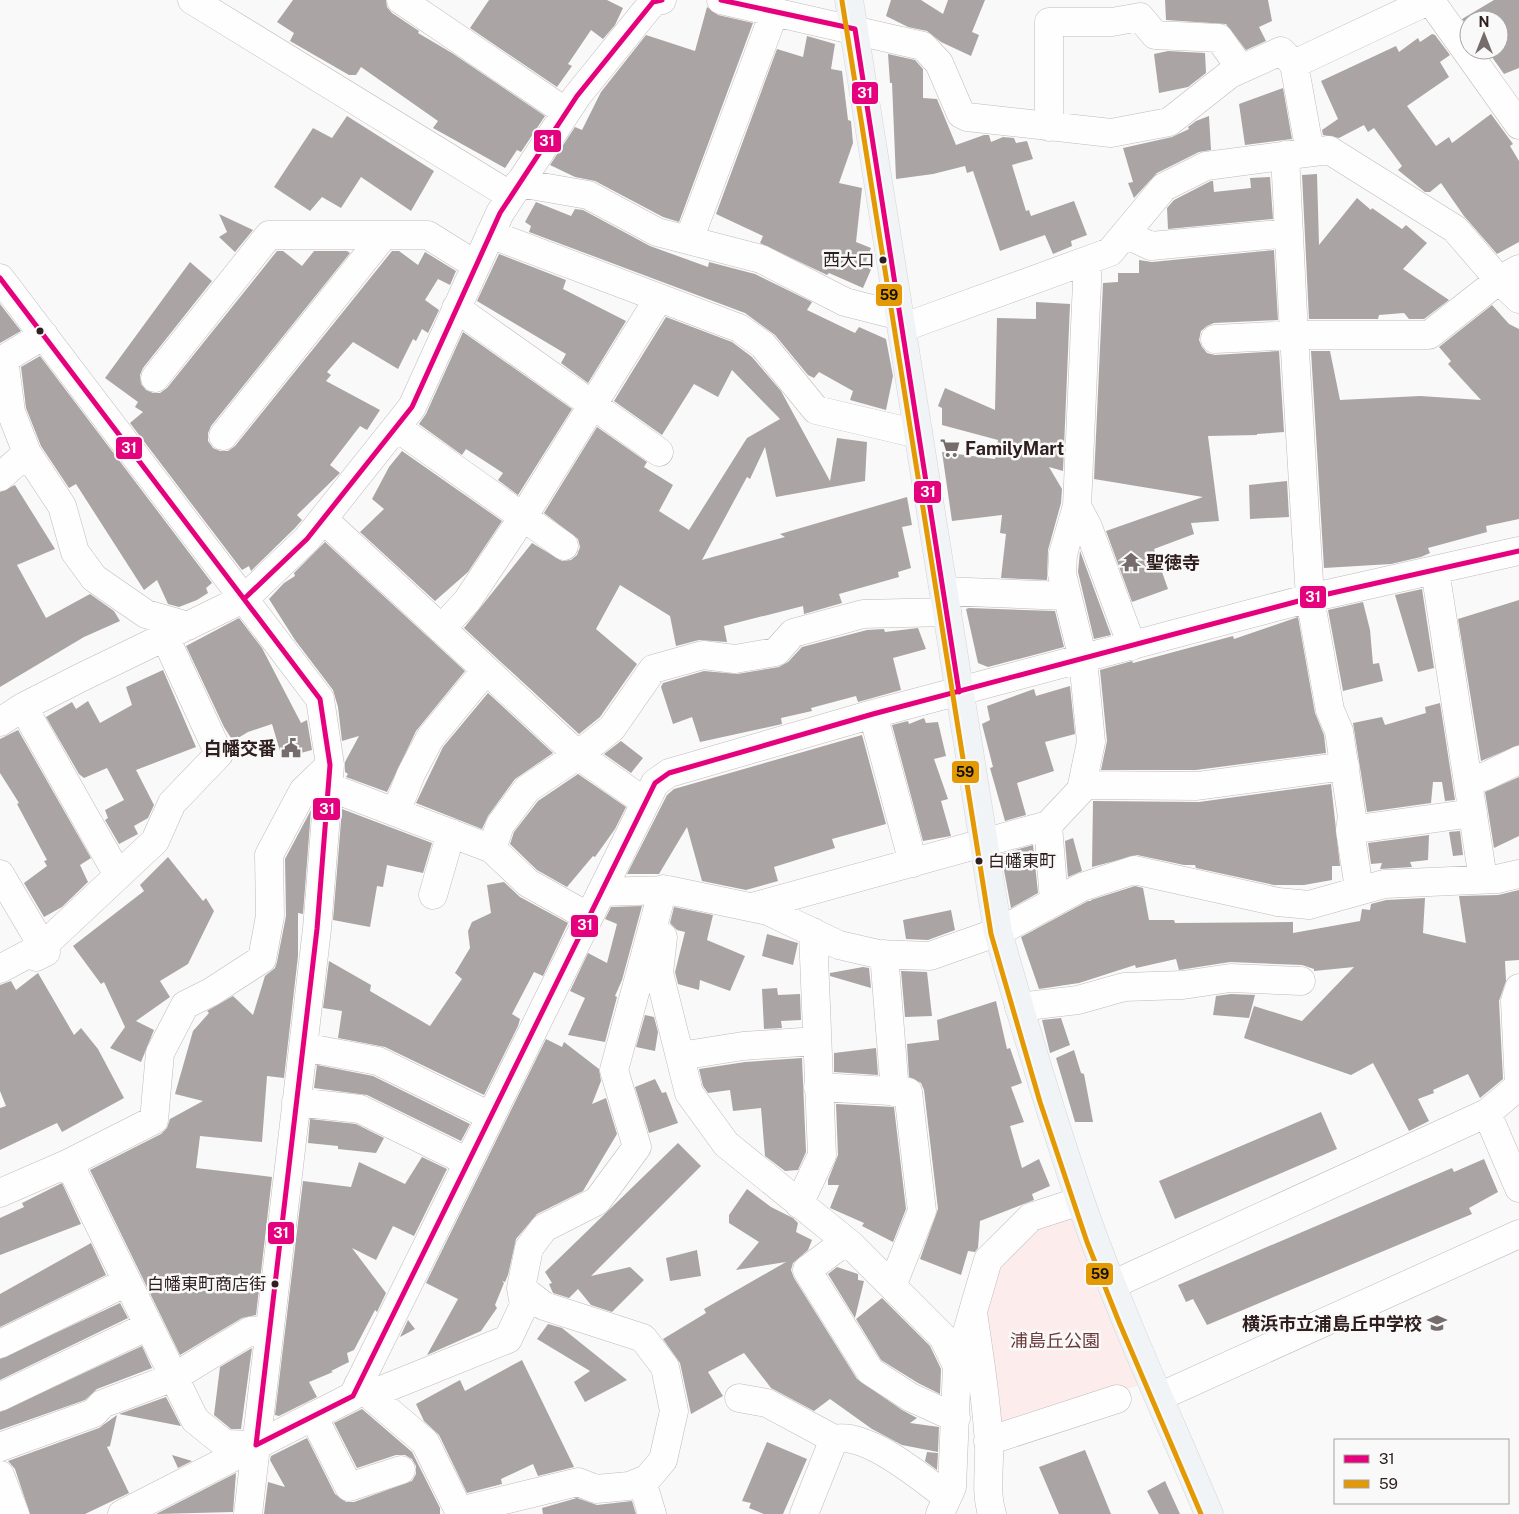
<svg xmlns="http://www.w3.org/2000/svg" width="1519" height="1514" viewBox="0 0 1519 1514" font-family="'Public Sans','Noto Sans JP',sans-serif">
	<rect width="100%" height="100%" fill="#f9f9f9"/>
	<path fill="#fcedec" d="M1075,1209L1147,1383L1001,1427L982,1312L993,1273L1035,1222Z"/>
	<path fill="#aba4a4" d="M293,0H386L387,7L392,13L419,31L418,33L452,53L545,116L521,152L517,150L505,168L433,128L438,121L361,67L356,75H349L290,41L294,33L277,22Z
		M489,0H607L623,8L615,25L603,39L591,30L568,64L572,66L557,87L470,28Z
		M891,0H921L943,14L948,0H985L972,32L979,35L971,56L941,42L927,31L908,27L886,16Z
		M1165,0H1268L1272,21L1259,27L1266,41L1246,50L1226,24L1166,20Z
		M1494,0H1519V68L1504,74L1487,50H1499V20H1469V28L1462,19Z
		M707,7L718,15L753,23L679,222L663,217L595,181L575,177L550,165L575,127L582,130L601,92L646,35L695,51Z
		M1432,34L1435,35L1450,55L1440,62L1449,77L1407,106L1436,146L1449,137L1452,143L1491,114L1513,144L1510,146L1519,161V242L1497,254L1464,216L1441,183L1430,192H1425L1398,170L1402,166L1374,128L1368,132L1364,125L1339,138L1323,135L1322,130L1338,119L1321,81L1396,46L1399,52L1418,38L1420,42Z
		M807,36L835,44L831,69L842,71L848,120L851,121L853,143L839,183L862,188L856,242L871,248L866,261L873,265L863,288L829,273L827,275L760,243L763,236L716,214L777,49L803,57Z
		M1168,51L1205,53L1206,73L1188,87L1159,93L1154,54Z
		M888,54L915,60L923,69V98L937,99L956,145L984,135H989L991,142L1003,137L1014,138L1016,143L1027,141L1033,159L1012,165L1026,211L1029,210L1031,216L1074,201L1087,235L1071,241L1072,246L1053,254L1045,235L1000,251L973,171L967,173L965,166L933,174L896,179L892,83H890Z
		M1283,88L1292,139L1245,145L1239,104Z
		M347,116L434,171L411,211L361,177L341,208L322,197L310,211L274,187L313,128L332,138Z
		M1209,116L1211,150L1199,152L1157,173L1134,198L1128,183L1133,182L1123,148L1172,137L1189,129L1188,127L1196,121Z
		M1317,174L1319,245L1357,198L1371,210L1372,208L1402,229L1406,225L1427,243L1403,269L1449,300L1424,319H1409L1404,313L1379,315L1378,319H1309L1302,175Z
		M1270,177L1273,219L1168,229L1167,208L1174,200L1211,181H1213L1214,192L1251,188L1250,178Z
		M536,202L571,216L575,209L583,210L650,246L708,267L709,262L755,274L812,302L807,310L855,333L859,327L886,339L893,376L886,410L850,400L853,391L819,372L814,378L808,375L775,335L745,313L529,232L531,226L525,222Z
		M219,214L253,230L235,252L219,237L227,232Z
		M1274,250L1278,320L1214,323L1207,326L1201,331L1199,340L1202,347L1207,353L1215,355L1279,351L1284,432L1257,434V435L1208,436L1219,521L1191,523L1194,534L1154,549L1168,589L1132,602L1106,531L1203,497L1094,479L1103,283L1118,282V273H1139V260L1152,262Z
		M277,251H283L302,266L314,251H347L350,253L211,426L208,433V441L213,448L220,451H228L235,446L392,251H399L418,265L425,252L456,271L450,285L438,279L425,300L439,310L428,333L422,329L416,341L413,339L398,369L353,342L327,372L331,375L326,381L380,410L367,430L360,426L330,465L340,473L297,515L302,520L295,528L251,571L249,566L242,570L130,423L143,412L135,407L138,402L105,378L190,262L212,281L143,368L140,375L141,384L146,390L153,393H160L167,388Z
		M499,254L566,280L563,289L626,321L588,383L561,363L566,354L477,301Z
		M1036,302L1070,304L1063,471L1049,467L1062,489L1061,503L1048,550L1047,580L1001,578L1006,534L1000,533L1002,515L952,521L942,452L995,459L998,440L942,425V408L938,406L945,388L995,410L997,318L1036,319Z
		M0,304L21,331L0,343Z
		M1492,305L1509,324L1519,329V519L1486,526L1487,532L1428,548L1430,553L1421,557L1391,564L1324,568L1311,351H1330L1340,400L1420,396L1481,400L1448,364L1451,361L1439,347Z
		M666,317L732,342L752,357L781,391L830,481L837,438L867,442L865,481L776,497L765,447L750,479L747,477L702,560L785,537L780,534L907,497L912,525L902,527L911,568L898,572L899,577L839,594L842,603L804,614L803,606L724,626L727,642L699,640L676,646L670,616L620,585L596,629L637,664L600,717L579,734L464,628L532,543L562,561L571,560L577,555L580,547L578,539L544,513L597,427L647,462L644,467L673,485L659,511L689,530L747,438L780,419L732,370L718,397L694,384L662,435L614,401Z
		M463,332L572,409L518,495L498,480L503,473L466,449L462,455L419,424L426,414Z
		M40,356L212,583L206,588L208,593L197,600L179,607L168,604L157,580L144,590L76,484L69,488L41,446L26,408L21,367Z
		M402,451L502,521L468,572L435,601L360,532L384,509L372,499L389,467Z
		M1287,481L1289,517L1250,519L1249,485Z
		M15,485L55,549L17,565L46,618L90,594L114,611L120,621L84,637L0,687V492Z
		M325,542L465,671L416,731L387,792L346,777L348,774L345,772V762L359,736L342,741L338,707L333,690L295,640L269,599L284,583L295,576L294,573Z
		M1080,551L1111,635L1094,639L1078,572Z
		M1422,589L1434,668L1418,672L1395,595Z
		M1519,600V745L1481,761L1458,619Z
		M1363,602L1370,630L1373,664L1379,663L1383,681L1343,691L1328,610Z
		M969,608L1055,611L1064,647L988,667L978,663L966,609Z
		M1298,617L1315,713L1324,735L1326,753L1196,770H1101L1107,741L1100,670L1132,661L1133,663L1233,636L1234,639Z
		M239,618L262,648L301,723L307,720L312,750L282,758L272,724L248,732L233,741L224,727L186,646Z
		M918,628L926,649L893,658L901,690L858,702L856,696L811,708L812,711L781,718L782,724L700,742L692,717L673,724L661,687L663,683L704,671L737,674L779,667L788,662L802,647L867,630L884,629L885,632Z
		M163,670L196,747L136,770L154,805L148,818L134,826L138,834L119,844L105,820L108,818L105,810L124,800L107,768L84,778L79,774L46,717L72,702L76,709L88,701L100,723L132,705L126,687Z
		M1070,686L1075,734L1045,742L1054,771L1017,783L1026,815L1005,821L990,768L993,767L982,724L990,720L987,706L1034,689L1036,696Z
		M488,693L553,753L515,779L488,816L482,829L416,803L443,747Z
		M1440,703L1455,800L1445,801L1442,782H1433L1431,803L1367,812L1353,723L1382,717L1385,725L1426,713L1425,707Z
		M924,718L926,723L938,722L946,756L934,759L948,799L941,801L951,836L923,841L892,725L908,721L909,724Z
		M18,730L91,858L80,865L88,882L62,907L44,917L24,883L47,866L44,861L47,860L17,804L19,803L0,773V739Z
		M862,735L886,824L832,839L835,848L774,867L778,881L746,890L702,881L687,827L659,874H627L667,795L674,789Z
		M621,741L643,758L631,773L604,754Z
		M578,774L626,807L615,829L595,857L593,856L567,887L537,870L510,844L514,832L538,801Z
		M1519,777V836L1494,848L1485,792Z
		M1331,784L1340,866H1332V880L1304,885H1274L1196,868L1195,865H1184L1137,855L1092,867L1093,801L1199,802Z
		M342,809L432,843L423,873L387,865L383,887L377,886L370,927L333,920Z
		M311,810L303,914L298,913V956L284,1078L267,1076L262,1142L200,1136L196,1168L272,1177L256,1315L242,1318L180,1355L90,1170L161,1134L167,1128L170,1119L203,1101L175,1094L193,1031L209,1013L207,1011L233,996L253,1015L265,976L275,968L277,962L286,916L285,859Z
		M1460,831L1463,855L1453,856L1449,832Z
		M1429,835L1428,860L1410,862L1412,867L1380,869L1382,863L1371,864L1368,843Z
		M1073,838L1082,871L1068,877L1065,841Z
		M1033,845L1038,893L1011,908L1001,854Z
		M168,857L203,901L206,898L214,911L188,964L160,981L170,997L136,1021L154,1030L141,1062L110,1048L125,1027L104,982L101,984L73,946L144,891L140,885Z
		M504,882L520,897L568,923L543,976L534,972L512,1014L520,1019L518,1026L484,1095L385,1047L338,1038L342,1011L323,1008L329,961L371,985L370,991L430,1026L462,979L455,973L470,948L468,931L472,922L491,913L487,885Z
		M1135,886L1143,888L1149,920H1174L1175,923L1293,922V933L1360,921L1362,909L1370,910L1371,904L1386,900L1425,898L1423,933L1466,943L1459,896L1498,895L1519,890V960L1505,961L1506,981L1499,1001L1503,1079L1480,1098L1468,1074L1433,1090L1434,1093L1418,1099L1429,1121L1409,1131L1373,1063L1351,1075L1244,1038L1254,1006L1302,1021L1354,967L1314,971V969L1302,965L1230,962L1179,970L1176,959L1136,968L1135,965L1079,983L1039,989L1021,937L1088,901H1091V904V900Z
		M642,906L622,980L615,996L617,997L605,1042L568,1035L585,998L570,991L588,953L607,963L617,924L605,919L611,907Z
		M674,907L713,915L707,940L745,956L730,991L700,980L699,990L678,984L675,972L685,932L677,930L670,923Z
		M951,910L955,930L928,940L906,939L903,920Z
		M767,934L798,943L793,965L762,956Z
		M863,967L869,968L871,988L830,976V973Z
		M901,971L927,972L932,1016L905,1017Z
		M38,973L74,1035L81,1028L98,1049L124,1098L62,1132L57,1123L0,1150V1108L6,1106L0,1091V985L11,981L16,990Z
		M777,988L778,995L800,994L801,1020L781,1021L782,1028L764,1029L762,989Z
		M1231,994L1255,995L1249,1018L1213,1015L1216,996Z
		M996,1001L1007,1049L1010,1048L1022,1083L1011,1087L1024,1122L1010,1126L1022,1168L1039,1159L1050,1186L1032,1194L1034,1200L980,1221L978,1248L975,1252L968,1251L961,1275L920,1259L938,1209L924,1090L921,1083L909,1077L907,1044L939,1040L937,1020Z
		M645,1015L654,1017L658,1032L655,1051L636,1047Z
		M1061,1018L1070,1045L1050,1053L1042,1020Z
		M546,1039L562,1047L564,1042L599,1069L601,1081L592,1104L606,1098L617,1134L583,1191L537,1214L516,1239L508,1275L505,1282L502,1281L504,1283L495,1305L497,1308L481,1331L427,1355L458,1299L426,1283Z
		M876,1048L878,1075L834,1072V1053Z
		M1074,1050L1081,1073L1084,1074L1093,1122H1075L1056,1058Z
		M802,1058L806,1152L798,1170L785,1171L765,1156L761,1108L733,1111L730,1090L708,1093L703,1086L699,1069L745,1062Z
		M317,1065L373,1076L470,1124L461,1141L367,1095L314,1088Z
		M655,1079L662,1093L666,1092L678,1123L649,1133L635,1087Z
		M836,1104L894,1107L906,1209L893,1242L862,1226L864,1223L830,1208L839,1185H828V1180L838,1155Z
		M1321,1112L1337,1149L1175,1219L1159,1181Z
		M310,1119L356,1124L384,1138L376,1153L338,1149V1146L308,1143Z
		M678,1143L701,1166L591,1276L630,1267L644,1280L612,1312L591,1305L578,1289L569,1298L553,1293L549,1284L552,1283L545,1272Z
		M422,1157L447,1169L414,1236L393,1226L376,1260L352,1248L386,1293L377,1312L375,1310L354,1350L347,1353L349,1362L331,1371L333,1372L309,1382L317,1397L279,1416L275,1415L303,1181L351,1187L359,1162L405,1184Z
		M1484,1159L1498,1192L1469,1208L1472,1214L1207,1325L1193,1299L1186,1302L1178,1285L1452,1168L1454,1172Z
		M62,1183L81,1224L0,1255V1218L24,1207L22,1203Z
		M747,1189L771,1207L793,1218L798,1223L796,1232L812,1240L808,1250L793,1263L791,1270L794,1278L857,1379L902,1410L917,1418L910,1423L939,1427L938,1452L902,1445L872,1429L830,1399L814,1411L771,1388L744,1353L708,1372L723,1396L691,1414L680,1363L663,1339L706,1313L704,1309L786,1262L736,1270L759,1242L729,1223V1215Z
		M91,1243L106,1275L0,1327V1294Z
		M697,1250L701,1276L670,1281L666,1258Z
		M837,1267L858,1274V1280L864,1281L855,1318L828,1274Z
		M882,1298L930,1346L941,1369L940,1394L918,1383L881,1360L856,1319Z
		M120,1303L128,1318L0,1380V1359Z
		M408,1320L415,1329L400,1337Z
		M548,1324L562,1328L627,1380L585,1402L574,1382L590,1371L537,1339Z
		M142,1346L152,1368L97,1389L85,1400L0,1430V1412Z
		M252,1348L241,1429H231L214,1415L220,1367Z
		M522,1360L574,1467L538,1476L533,1464L501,1479L502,1484L467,1493L439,1435L424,1421L416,1404L460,1380L465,1391Z
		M166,1397L181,1426L119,1414Z
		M362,1409L412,1452L440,1508V1514H264L268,1482L285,1487L270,1460L271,1456L307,1438L335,1494L346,1502H354L412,1481L416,1474V1466L412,1459L405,1455H396L357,1468L334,1423Z
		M117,1415L110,1446L107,1447L129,1493L85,1514H30L15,1469L8,1461L99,1428Z
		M767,1442L807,1459L783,1514H764L749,1508L751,1503L742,1501Z
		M1085,1450L1111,1514H1059L1039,1467Z
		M927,1452L938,1453L937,1470L925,1461Z
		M172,1455L192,1461L178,1468Z
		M236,1473L233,1512L156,1514Z
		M1165,1481L1180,1514H1159L1147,1491Z
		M577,1498L597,1505L632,1501L636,1514H543L542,1508Z"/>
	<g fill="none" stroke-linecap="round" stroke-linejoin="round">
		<defs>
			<path id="minor" d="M192,0L511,196
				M401,0L566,112
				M721,0L923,46L939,63L961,114L967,117L1111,133L1169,122L1230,74L1281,51L1294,64L1310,152
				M1430,0L1519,125
				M1294,64L1430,0
				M1049,127V22H1112L1140,17L1155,35L1219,38L1241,69
				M1285,155L1294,335L1310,598L1330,710L1339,731L1352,817L1350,830L1359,889
				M519,183L588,195L657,232L761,259L845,302L900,316
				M490,234L739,328L763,345L816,410L918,434
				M1125,234L1151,246L1289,233
				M689,240L774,13
				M0,278L320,699L330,765L317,929L248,1514
				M456,308L659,452
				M902,328L1110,252L1164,187L1206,166L1329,150L1455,229L1499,280L1519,299
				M44,335L4,359L11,412L27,453L62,506L75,552L94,578L146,614L188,626
				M1215,339L1294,335H1429L1499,280L1519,269
				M155,378L269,235H428L476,265
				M396,427L564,546
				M223,436L384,235
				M0,477L27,453
				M1077,506L1088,527L1132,646
				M323,519L578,755L645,802
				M1435,570L1483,879
				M944,591L1066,596
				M441,629L467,601L523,517L659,298
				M23,707L118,875
				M873,714L913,863
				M0,722L23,707L80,678L245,598L307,539L412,407L500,213L577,96L653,2L662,0
				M1468,781L1486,776L1519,760
				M1082,785L1197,786L1345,766
				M329,787L492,849L528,883L589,917
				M396,812L411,774L430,738L486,670
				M1048,825L1054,901
				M1350,830L1473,813
				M492,849L500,825L527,789L578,755L612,728L653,669L703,655L735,659L776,652L793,633L863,614L947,612
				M0,874L46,952L36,957
				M601,892L668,890L768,911L839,945L878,954L930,956L998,932L1082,887L1134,870L1278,902L1309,905L1384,884L1497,879L1519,874
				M433,895L451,833
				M752,907L1048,825L1081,790L1091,742L1083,659L1062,574L1063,554L1077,506L1088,260
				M663,937L659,973L689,1093L726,1144L851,1245L943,1337L957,1366
				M884,954L895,1092
				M0,969L43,946L155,841L172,803L219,754L165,637
				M1019,1007L1078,1000L1124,987L1183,985L1230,978L1301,981
				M303,1047L378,1061L490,1116
				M680,1056L743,1046L816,1041
				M1519,1086L1515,1001L1519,988
				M818,1087L908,1092L922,1211L892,1286
				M296,1102L360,1109L468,1162
				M1487,1113L1519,1188
				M69,1163L195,1420L225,1444L256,1445
				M0,1193L69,1163L154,1120L160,1053L185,1005L211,992L262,959L270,916L269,855L303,791L330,765
				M799,1204L822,1155L813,932
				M846,1241L807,1270L870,1371L910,1397L956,1418
				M1112,1285L1487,1113L1519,1086
				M974,1319C980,1361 987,1403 989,1445C990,1468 985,1492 992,1514
				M0,1344L127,1282
				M358,1385L425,1442L459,1511L578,1482L596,1489L629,1486L647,1479L663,1460L674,1411L665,1367L643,1338L544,1306L521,1288L529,1248L544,1228L597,1201L637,1147L614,1070L663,889
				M369,1395L508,1339L524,1305L521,1288
				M0,1397L148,1326
				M1159,1397L1519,1234
				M739,1398L767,1403L834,1439C866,1431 922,1478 947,1497
				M313,1416L349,1487L401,1470
				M988,1441L1117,1399
				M0,1447L94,1413L102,1404L174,1377L250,1331L269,1329
				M0,1475L15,1514
				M642,1481L652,1514
				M122,1514L353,1396L655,783L669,773L873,714L1310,598L1519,551
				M804,1514L834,1439
				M940,1514L952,1487L957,1366L988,1260L1031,1217L1080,1201"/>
			<path id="major" d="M849,0L998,932C1023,1022 1050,1111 1080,1200C1117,1307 1165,1410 1209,1514"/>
		</defs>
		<use href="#minor" stroke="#c1baba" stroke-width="29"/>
		<use href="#major" stroke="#d7d4d4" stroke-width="29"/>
		<use href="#minor" stroke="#fefefe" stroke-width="28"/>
		<use href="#major" stroke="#f0f4f6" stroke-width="28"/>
		<defs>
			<path id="bus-1" d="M721,0L855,29L959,692
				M0,278L320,699L330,765L317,929L256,1445
				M245,598L307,539L412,407L500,213L577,96L653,2L662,0
				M256,1445L353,1396L655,783L669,773L873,714L1310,598L1519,551"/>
			<path id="bus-2" d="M842,1L991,934L1040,1102L1087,1242L1119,1322L1201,1514"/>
		</defs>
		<use href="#bus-1" stroke="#f9f9f9" stroke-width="9"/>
		<use href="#bus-2" stroke="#f9f9f9" stroke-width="9"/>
		<use href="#bus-1" stroke="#e5007d" stroke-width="5"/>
		<use href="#bus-2" stroke="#e39903" stroke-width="5"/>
	</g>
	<defs>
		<symbol id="supermarket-bare" viewBox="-9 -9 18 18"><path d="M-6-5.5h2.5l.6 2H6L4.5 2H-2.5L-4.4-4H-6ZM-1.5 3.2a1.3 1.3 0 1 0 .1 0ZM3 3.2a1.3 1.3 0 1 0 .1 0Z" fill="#766c6b" stroke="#f9f9f9" stroke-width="2.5" paint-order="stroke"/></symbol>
		<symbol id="temple-bare" viewBox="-9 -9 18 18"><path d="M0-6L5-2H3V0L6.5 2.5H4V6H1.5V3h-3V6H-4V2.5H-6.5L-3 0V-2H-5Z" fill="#766c6b" stroke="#f9f9f9" stroke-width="2.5" paint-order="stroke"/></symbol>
		<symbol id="civic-bare" viewBox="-9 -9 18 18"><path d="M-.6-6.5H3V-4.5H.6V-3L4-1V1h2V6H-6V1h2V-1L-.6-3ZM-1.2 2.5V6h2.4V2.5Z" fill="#766c6b" stroke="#f9f9f9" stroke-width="2.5" paint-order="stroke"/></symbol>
		<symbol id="school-bare" viewBox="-9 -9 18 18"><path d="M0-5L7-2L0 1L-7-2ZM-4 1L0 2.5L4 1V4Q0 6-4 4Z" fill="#766c6b" stroke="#f9f9f9" stroke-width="2.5" paint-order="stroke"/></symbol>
	</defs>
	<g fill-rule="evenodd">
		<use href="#supermarket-bare" x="936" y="434" width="28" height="28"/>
		<use href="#temple-bare" x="1117" y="548" width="28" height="28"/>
		<use href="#civic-bare" x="277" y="734" width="28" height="28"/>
		<use href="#school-bare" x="1423" y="1309" width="28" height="28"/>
	</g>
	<g fill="#2f201f" stroke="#f9f9f9" stroke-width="2">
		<circle cx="883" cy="260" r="4.5"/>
		<circle cx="40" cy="331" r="4.5"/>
		<circle cx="979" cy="861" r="4.5"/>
		<circle cx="275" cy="1284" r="4.5"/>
	</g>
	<g text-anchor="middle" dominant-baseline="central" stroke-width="5" stroke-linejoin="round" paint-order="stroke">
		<g font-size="17" fill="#2f201f" stroke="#f9f9f9" text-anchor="end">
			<text x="874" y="260">西大口</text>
			<text x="988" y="861" text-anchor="start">白幡東町</text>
			<text x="266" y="1284">白幡東町商店街</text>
		</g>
		<g font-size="18" font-weight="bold" fill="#2f201f" stroke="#f9f9f9" text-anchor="start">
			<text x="965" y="448">FamilyMart</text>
			<text x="1146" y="562">聖徳寺</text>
			<text x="276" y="748" text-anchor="end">白幡交番</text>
			<text x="1422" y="1323" text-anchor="end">横浜市立浦島丘中学校</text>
		</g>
		<g font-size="18" fill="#6b3938" stroke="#f9f9f9">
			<text x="1055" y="1340">浦島丘公園</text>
		</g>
	</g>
	<g stroke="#f9f9f9" stroke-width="2">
		<rect x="851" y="81" width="28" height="24" rx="5" fill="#e5007d"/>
		<rect x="533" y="129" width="29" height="24" rx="5" fill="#e5007d"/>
		<rect x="875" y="283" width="28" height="24" rx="5" fill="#e39903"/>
		<rect x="115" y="436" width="28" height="24" rx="5" fill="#e5007d"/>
		<rect x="913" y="480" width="29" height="24" rx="5" fill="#e5007d"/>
		<rect x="1299" y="585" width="28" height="24" rx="5" fill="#e5007d"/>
		<rect x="951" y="760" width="29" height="24" rx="5" fill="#e39903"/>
		<rect x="312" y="797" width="29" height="24" rx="5" fill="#e5007d"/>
		<rect x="570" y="914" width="29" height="24" rx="5" fill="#e5007d"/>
		<rect x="267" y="1221" width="28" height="24" rx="5" fill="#e5007d"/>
		<rect x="1085" y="1262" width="29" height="24" rx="5" fill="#e39903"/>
	</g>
	<g font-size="14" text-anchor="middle" font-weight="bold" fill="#fff">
		<text x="865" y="98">31</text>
		<text x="547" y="146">31</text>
		<text x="129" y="453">31</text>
		<text x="928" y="497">31</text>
		<text x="1313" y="602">31</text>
		<text x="327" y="814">31</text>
		<text x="585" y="930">31</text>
		<text x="281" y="1238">31</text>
	</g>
	<g font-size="14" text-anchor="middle" font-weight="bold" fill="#111">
		<text x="889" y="300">59</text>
		<text x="965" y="777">59</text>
		<text x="1100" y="1279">59</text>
	</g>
	<rect x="1334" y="1439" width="175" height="65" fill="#f9f9f9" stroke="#a8a2a2"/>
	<rect x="1344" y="1455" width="25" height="8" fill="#e5007d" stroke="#a8a2a2"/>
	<text x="1379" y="1464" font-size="15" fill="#2f201f">31</text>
	<rect x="1344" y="1480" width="25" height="8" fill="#e39903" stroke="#a8a2a2"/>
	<text x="1379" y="1489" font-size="15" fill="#2f201f">59</text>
	<g transform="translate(1484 35)"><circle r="24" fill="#f9f9f9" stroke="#a8a2a2"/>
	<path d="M0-4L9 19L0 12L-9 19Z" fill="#766c6b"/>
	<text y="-8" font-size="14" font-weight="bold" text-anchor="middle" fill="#2f201f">N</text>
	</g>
</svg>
